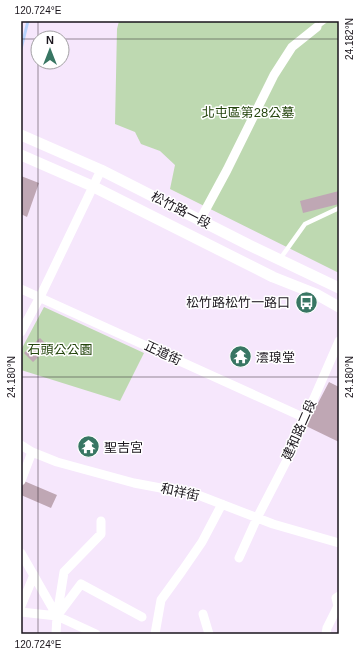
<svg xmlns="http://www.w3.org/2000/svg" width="360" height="655" viewBox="0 0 360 655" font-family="Helvetica,'Noto Sans TC',sans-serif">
	<rect width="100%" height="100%" fill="#f6e7fc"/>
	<path fill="#bed9b1" d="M119,21H339V273L170,189L175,165L160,151L141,144L135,132L115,124L117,29Z
		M44,307L144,353L120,401L21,370V350Z"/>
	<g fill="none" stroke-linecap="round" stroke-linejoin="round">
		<path stroke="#b8d3fe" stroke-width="3" d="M21,49L28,21"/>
	</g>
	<path fill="#bfa7b4" d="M21,176L39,183L27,217L21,214Z
		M339,191V204L303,213L300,201Z
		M40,338L49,347L33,362L24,353Z
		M329,382L339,387V442L306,426Z
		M24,481L57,495L51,508L21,495V489Z"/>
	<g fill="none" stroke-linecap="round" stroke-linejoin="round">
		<path stroke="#fff" stroke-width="4.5" d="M317,27L325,21
			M280,259L305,224L339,208"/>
		<path stroke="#fff" stroke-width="9" d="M200,220L227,170L274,75L292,47L317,27
			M21,289L305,418
			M21,332L40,297L101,170
			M21,445L32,452L57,462L134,483L198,495L273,524L339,543
			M21,481L32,452
			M21,553L57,616L96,634
			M239,558L257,518L287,460L339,341
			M21,606L34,575
			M21,612L57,616L81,584L142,617
			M203,614L209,634
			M56,634L57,616L64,572L101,534V521
			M155,634L161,600L182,571L202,542L222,504
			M326,634L327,628L338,606L336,598L339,596"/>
		<path stroke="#fff" stroke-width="11" d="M21,135L101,170L249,245L339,288
			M21,155L92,186L273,277L316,294L339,307"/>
	</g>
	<path fill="none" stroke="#1a151c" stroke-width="1" stroke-opacity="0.45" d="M38,21V634M21,39H38M62,39H339M21,377H339"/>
	<defs>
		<symbol id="bus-disc" viewBox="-11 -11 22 22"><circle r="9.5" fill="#387663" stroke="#fff"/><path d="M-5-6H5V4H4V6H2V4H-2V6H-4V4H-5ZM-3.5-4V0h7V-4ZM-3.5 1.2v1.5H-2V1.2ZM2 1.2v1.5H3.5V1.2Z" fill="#fff"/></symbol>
		<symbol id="temple-disc" viewBox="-11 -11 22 22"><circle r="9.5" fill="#387663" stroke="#fff"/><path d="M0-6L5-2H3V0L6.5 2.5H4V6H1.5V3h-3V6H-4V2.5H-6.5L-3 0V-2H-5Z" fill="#fff"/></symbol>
	</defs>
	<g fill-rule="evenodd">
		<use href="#bus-disc" x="294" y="290" width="25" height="25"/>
		<use href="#temple-disc" x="228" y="344" width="25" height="25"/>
		<use href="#temple-disc" x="76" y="434" width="25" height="25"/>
	</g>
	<g text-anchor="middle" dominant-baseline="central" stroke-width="3" stroke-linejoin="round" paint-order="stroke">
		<g font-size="13" fill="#24450d" stroke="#fff">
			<text x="248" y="112">北屯區第28公墓</text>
			<text x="60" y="349">石頭公公園</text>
		</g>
		<g font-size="13" fill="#1a151c" stroke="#fff">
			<text transform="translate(181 210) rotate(27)">松竹路一段</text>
			<text transform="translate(163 353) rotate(25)">正道街</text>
			<text transform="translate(299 430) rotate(-66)">建和路二段</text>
			<text transform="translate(180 492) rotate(12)">和祥街</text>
		</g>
		<g font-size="13" fill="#1a151c" stroke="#fff" text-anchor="start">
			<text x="290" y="302" text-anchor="end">松竹路松竹一路口</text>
			<text x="256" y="357">澐瑔堂</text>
			<text x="104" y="447">聖吉宮</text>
		</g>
	</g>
	<rect width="360" height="655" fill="none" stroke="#ffffff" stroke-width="44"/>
	<g transform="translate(50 50)"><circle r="19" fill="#ffffff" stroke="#a3a1a4"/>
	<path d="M0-3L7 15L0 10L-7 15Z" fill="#387663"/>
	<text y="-6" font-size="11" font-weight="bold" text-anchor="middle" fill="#1a151c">N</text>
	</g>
	<rect x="22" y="22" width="316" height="611" fill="none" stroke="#1a151c" stroke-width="1.5"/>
	<g font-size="10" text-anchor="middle" fill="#1a151c">
		<text x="38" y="14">120.724°E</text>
		<text transform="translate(349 39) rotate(-90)" y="4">24.182°N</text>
		<text transform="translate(11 377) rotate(-90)" y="4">24.180°N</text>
		<text transform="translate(349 377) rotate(-90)" y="4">24.180°N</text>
		<text x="38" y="648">120.724°E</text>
	</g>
</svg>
